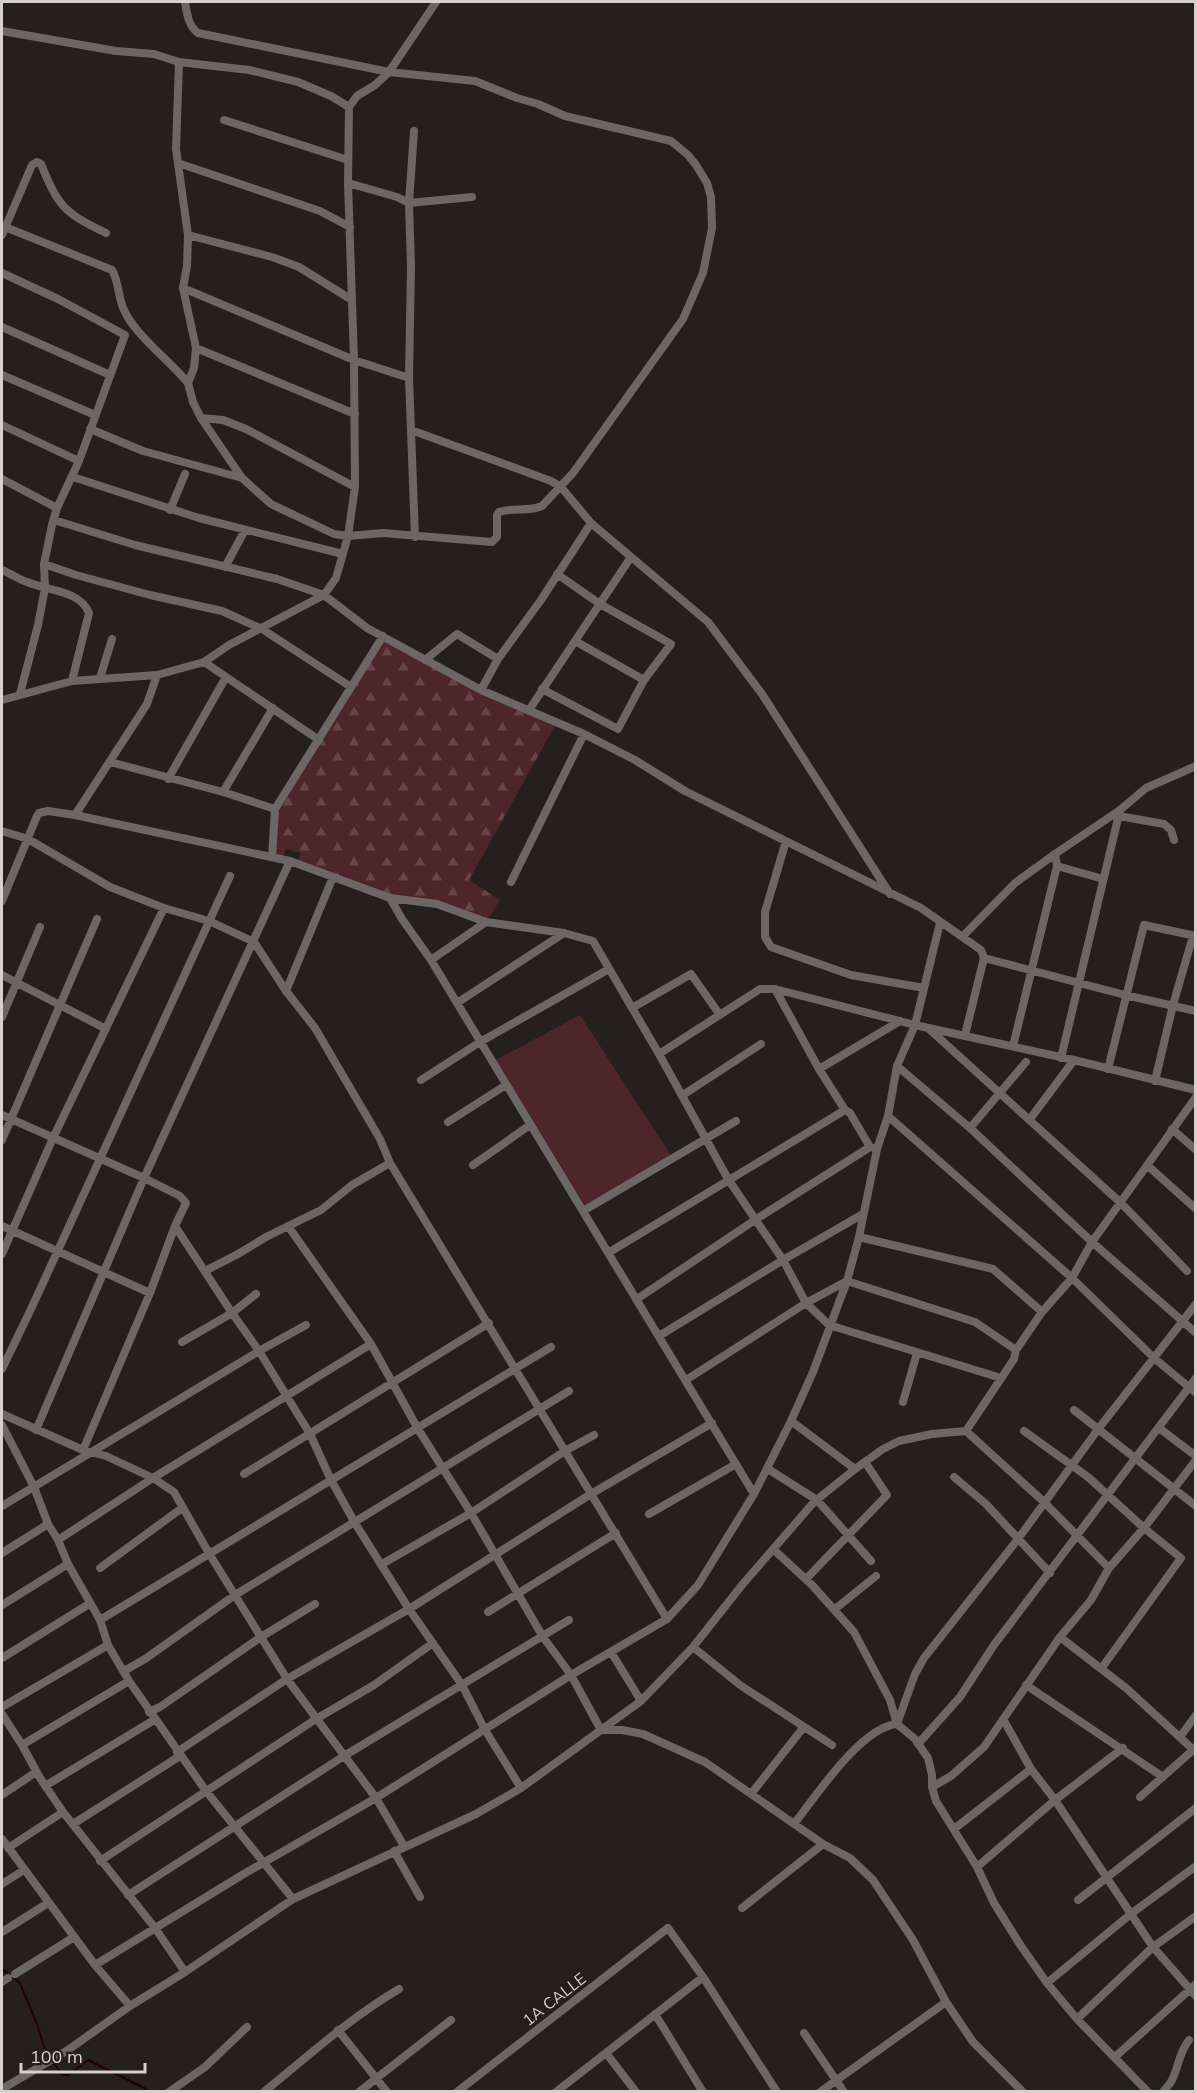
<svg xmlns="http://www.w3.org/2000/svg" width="1197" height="2093" viewBox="0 0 1197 2093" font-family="Mulish,sans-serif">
	<defs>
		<pattern id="forest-firs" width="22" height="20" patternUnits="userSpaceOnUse" patternTransform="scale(1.5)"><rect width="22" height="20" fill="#4e2529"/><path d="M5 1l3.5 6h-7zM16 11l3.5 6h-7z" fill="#674447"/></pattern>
	</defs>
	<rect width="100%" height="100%" fill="#251f1f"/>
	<path fill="#4e2529" d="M580,1015L672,1157L583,1211L492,1062Z"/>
	<path fill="url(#forest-firs)" d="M383,636L469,684L557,722L469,880L500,900L486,922L464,913L390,898L297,864L301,853L286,849L282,859L272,857L275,809Z"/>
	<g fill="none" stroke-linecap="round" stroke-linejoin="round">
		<path stroke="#230003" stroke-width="2" d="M2,1969L20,1983L37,2024L45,2050L62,2075H69L88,2060L146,2089"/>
		<path stroke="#6d6666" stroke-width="8" d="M2,31L116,51L154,54L179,62L249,70L298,82L331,96L349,107
			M179,62L176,149L188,235L187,266L183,288L196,348L194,368L188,383L193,402L201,418L242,478L271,504L334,534L348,536L383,533L492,542L497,537V515L499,512C513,507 529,512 542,506L573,473L683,319L703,273L712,228L711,197L707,183L696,165L688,155L671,141L565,116L538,104L517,98L475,81L389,72L198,33C188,25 187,14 185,2
			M224,120L348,160
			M414,131L409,203L411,266L409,378L415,537
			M178,163L320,211L350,227
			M348,183L397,197L409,203L472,197
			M5,227L112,270C119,282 118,297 124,310C135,335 170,361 188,383
			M2,235L32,165L37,162L41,164C58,206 64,213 106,233
			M188,235L272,257L299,267L352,300
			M2,273L58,299L125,335L79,461L57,508L52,525L44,564L45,588L38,625L20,694
			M183,288L354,360L409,378
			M2,327L110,375
			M196,348L355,414
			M2,375L95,415
			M201,418L223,420L246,429L355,487
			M2,425L79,461
			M90,429L143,451L242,478
			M411,430L551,481L561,487L591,523L708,622L762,694L890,894
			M73,477L199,518L343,554
			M2,479L57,508
			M170,510L185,474
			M54,520L135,545L277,579L324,595L367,628L481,690L584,734L635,760L685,791L921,908L981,950L984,958L1125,995L1196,1011
			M44,564L76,575L150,595L222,611L262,629L351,687
			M225,567L245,530
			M2,570C10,573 18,579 27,582C48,591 80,590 89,613L72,681
			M557,574L600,604L671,644L644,680L575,641
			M425,660L457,634L498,659
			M204,662L319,740
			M100,678L112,639
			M542,689L618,729L644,680
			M481,690L498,659L541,600L591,523
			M2,700L72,681L157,675L204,662L229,645L324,595L336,578L348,536L355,487L354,360L348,183L349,107L357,96L375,85L389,72L436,2
			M529,710L631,557
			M110,762L223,792L275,809L272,857
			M168,779L226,677
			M223,792L273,708
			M275,809L383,636
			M75,815L147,704L157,675
			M1119,816L1164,824L1171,830L1174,840
			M2,831L28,839L110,887L164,908L209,921L254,942L286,991L315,1028L380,1139L390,1163L667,1619
			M786,841L765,912V937L771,947L851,975L924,988
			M1057,866L1103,879
			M511,882L584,734
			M390,898L437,904L486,922L564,933L593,941L659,1054L728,1179L783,1260L806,1303L829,1325L1001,1378
			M2,901L37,816L39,813L48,811L75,815L290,861L390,898L402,919L431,960L754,1494
			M963,936L1015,883L1055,854L1120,810L1146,788L1196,766
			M431,960L486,922
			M2,975L106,1029
			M775,989L819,1069L845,1110
			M286,991L333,877
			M457,1003L564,933
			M632,1008L691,974L720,1015
			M2,1017L40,927
			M928,1028L1121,1203L1187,1271
			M965,1035L984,958
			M1013,1046L1057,866L1055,854
			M659,1054L760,989H775L915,1025L1074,1060L1196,1090
			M1061,1058L1120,810
			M897,1066L970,1128L1092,1242L1196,1333
			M819,1069L900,1021
			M1108,1069L1144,925L1196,936
			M421,1080L480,1042L609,969
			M1155,1081L1173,1005L1193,936
			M683,1095L761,1044
			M2,1115L144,1178L180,1196L186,1203L175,1226
			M888,1116L1072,1278L1154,1358L1196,1393
			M1030,1119L1074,1060
			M448,1122L506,1085
			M970,1128L1026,1062
			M1172,1129L1196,1150
			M2,1140L97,919
			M473,1165L530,1125
			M1147,1165L1196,1209
			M583,1211L736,1121
			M2,1226L150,1293
			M288,1226L371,1344L418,1429L471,1513L543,1637L571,1675L601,1730
			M859,1237L993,1269L1042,1312
			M608,1253L845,1110L850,1113L870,1147L877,1149
			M2,1254L53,1138L164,908
			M205,1271L238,1254L266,1237L321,1210L352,1185L390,1163
			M637,1299L755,1220L870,1147
			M659,1336L783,1260L863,1214
			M182,1342L232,1313L256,1294
			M2,1369L31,1309L230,876
			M686,1380L806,1303L847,1281L975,1322L1016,1350
			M903,1402L917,1353
			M1074,1410L1196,1506
			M2,1414L83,1450L106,1456L153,1478L174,1492L210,1555L287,1679L376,1798L404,1846
			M791,1421L855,1469
			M2,1425L34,1487L48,1524L58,1540L68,1564L100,1620L108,1645L129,1681L206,1791L293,1899
			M1159,1428L1196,1456
			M36,1430L144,1178L290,861
			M966,1431L1014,1359L1016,1350L1042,1312L1072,1278L1092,1242L1196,1097
			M1024,1431L1088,1477L1144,1528L1181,1558L1101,1669
			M83,1450L150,1293L175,1226L232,1313L259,1351L310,1434L331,1480L355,1523L409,1609L462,1685L485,1730L521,1788
			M768,1469L817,1500L871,1561
			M244,1474L489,1323
			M954,1477L986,1504L1050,1573
			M2,1506L259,1351L306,1325
			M649,1514L736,1464
			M58,1540L153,1478L371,1344
			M773,1549L812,1585L854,1632L890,1700L897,1724L915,1739L928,1758L932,1775V1787L936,1801L977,1867L994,1903L1021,1946L1047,1983L1077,2019L1148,2092
			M2,1553L48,1524
			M382,1564L471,1513L565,1451L594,1435
			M100,1568L182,1508
			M806,1579L887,1495L865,1462
			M2,1605L68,1564
			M835,1609L876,1576
			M488,1612L616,1533
			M100,1620L551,1347
			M1060,1637L1126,1688L1196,1752
			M693,1647L740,1685L832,1745
			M611,1652L641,1701
			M2,1658L89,1604
			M124,1671L145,1659L235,1595L569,1391
			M1026,1685L1163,1777
			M2,1707L108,1645
			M149,1712L160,1707L261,1637L315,1604
			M2,1714L22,1745L40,1778L63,1812L155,1928L185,1972
			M1003,1719L1031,1769L1055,1800L1153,1947L1196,1996
			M603,1730H622L643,1734L705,1762L823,1844L850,1858L873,1880L913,1940L946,2002L973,2042L1023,2092
			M1180,1737L1196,1715
			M918,1744L960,1697L994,1645L1196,1378
			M22,1745L129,1681
			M177,1752L287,1679L409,1609L591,1494L712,1423
			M45,1786L154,1720
			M932,1787L951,1776L984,1747L1060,1637L1091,1600L1109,1568L1144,1528L1196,1460
			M751,1794L803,1728
			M2,1795L36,1772
			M1140,1797L1193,1750
			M73,1824L180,1756
			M794,1824C816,1796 861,1727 897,1724L915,1674L924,1658L1018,1539L1099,1428L1196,1304
			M954,1829L1031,1769
			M2,1839L95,1965L130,2006
			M8,1848L63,1812
			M394,1851L420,1897
			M100,1861L316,1719L374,1685L433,1643
			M977,1867L1055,1800L1123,1748
			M2,1884L24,1870
			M128,1895L344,1756L569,1620
			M1078,1900L1196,1808
			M742,1908L823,1844
			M2,1932L48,1903
			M95,1965L242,1875L376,1798L571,1675L667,1619L698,1585L754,1494L791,1421L813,1372L847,1281L859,1237L877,1149L888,1116L897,1066L915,1025L940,923
			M15,1974L74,1937
			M2,1982L8,1978
			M1047,1983L1132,1913L1196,1866
			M655,2014L703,2092
			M1077,2019L1153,1947L1196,1916
			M338,2030L387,2092
			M804,2033L844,2092
			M606,2053L636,2092
			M1115,2057L1196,1984
			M2,2089L68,2050L130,2006L185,1972L293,1899L476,1814L521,1788L641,1701L693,1647L742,1585L814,1502L855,1469L883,1449L899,1441L932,1434L966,1431L1044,1502L1109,1568
			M169,2092L205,2067L247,2027
			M264,2092C308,2056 350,2018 399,1989
			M359,2092L451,2020
			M457,2092L668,1928L703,1977L777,2092
			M556,2092L703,1977
			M820,2092L946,2002
			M1163,2092C1166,2088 1170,2084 1172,2080C1179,2066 1179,2052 1189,2040"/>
	</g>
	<g text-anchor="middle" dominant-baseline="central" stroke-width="4.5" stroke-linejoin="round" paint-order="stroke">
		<g font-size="16" fill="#d5d1d1" stroke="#251f1f">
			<text transform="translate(554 1999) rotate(-38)">1A CALLE</text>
		</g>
	</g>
	<rect width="1197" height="2093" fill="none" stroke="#d5d1d1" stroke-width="6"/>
	<path d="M21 2063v9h124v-9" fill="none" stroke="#d5d1d1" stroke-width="3"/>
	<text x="30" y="2063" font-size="18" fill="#d5d1d1" stroke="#251f1f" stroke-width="4.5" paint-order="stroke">100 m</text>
</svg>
